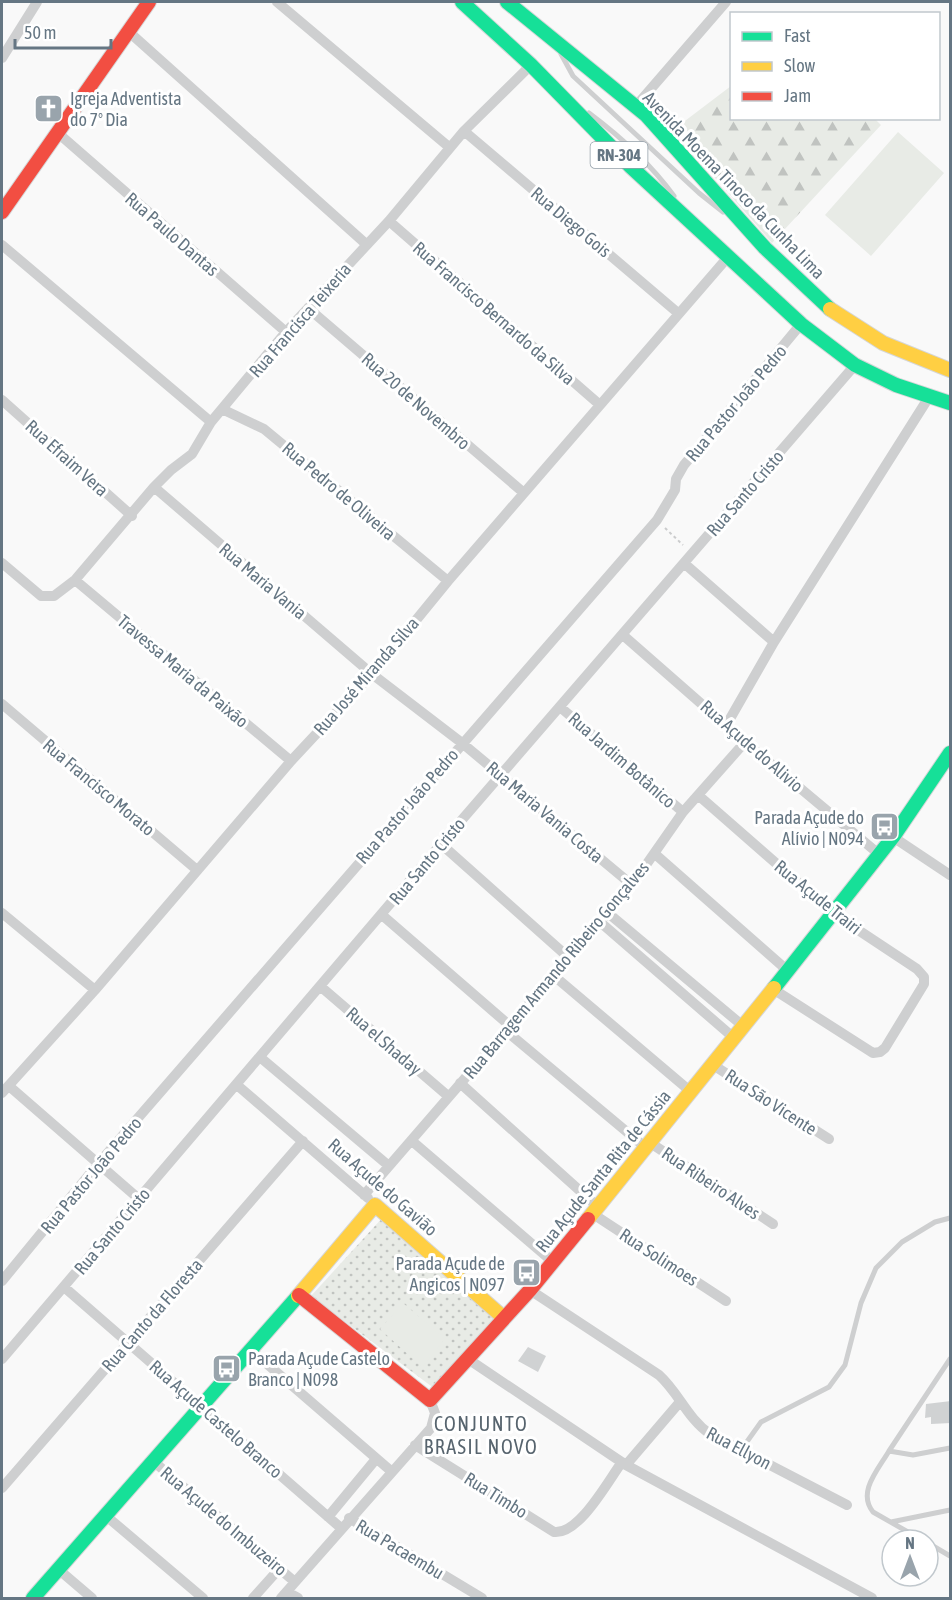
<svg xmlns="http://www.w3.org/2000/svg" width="952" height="1600" viewBox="0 0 952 1600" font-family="'Asap Condensed',sans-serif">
	<defs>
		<pattern id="forest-firs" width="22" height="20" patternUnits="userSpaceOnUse" patternTransform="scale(1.5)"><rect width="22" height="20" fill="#e8ebe6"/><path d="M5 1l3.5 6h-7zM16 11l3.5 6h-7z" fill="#c0c3c0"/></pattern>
		<pattern id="park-dots" width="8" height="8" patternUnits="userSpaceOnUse" patternTransform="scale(1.5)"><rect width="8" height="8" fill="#e8ebe6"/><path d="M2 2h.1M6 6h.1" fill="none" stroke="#c0c3c0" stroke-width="1.8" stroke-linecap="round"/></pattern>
	</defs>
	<rect width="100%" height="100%" fill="#f9f9f9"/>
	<path fill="url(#forest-firs)" d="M731,86L732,118H874L881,125L772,243L673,130Z"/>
	<path fill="url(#park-dots)" d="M384,1216L499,1315L435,1389L311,1296Z"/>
	<path fill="#e8ebe6" d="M898,132L944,173L871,256L825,215Z
		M403,1303L445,1339L422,1367L380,1329Z"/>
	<path fill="#d0d2d3" d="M528,1347L546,1356L538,1372L518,1361Z
		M951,1401V1423L931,1424V1417L925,1418L926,1404Z"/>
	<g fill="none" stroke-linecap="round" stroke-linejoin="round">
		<defs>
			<path id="fast" d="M462,2L531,65L630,166L801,324L855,365L896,385L950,403
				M507,2L646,115L765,248L830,309
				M774,988L893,837L950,753
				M33,1598L298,1296"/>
			<path id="slow" d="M830,309L883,343L950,370
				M588,1219L774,988
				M298,1296L375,1205L504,1318"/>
			<path id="jam" d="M2,212L149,2
				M299,1295L430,1400L530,1290L588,1219"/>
		</defs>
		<use href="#fast" stroke="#d5d6d7" stroke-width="16"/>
		<use href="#slow" stroke="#d5d6d7" stroke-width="16"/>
		<use href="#jam" stroke="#d5d6d7" stroke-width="16"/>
		<path stroke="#cbcccd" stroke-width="2" stroke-dasharray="3 3" stroke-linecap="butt" d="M665,528L683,545"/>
		<path stroke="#cecfd0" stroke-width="5" d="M561,54L573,76L699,193L723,212
			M589,113C621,137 650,163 674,196
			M950,1359L889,1451L913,1455L950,1448
			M741,1450L761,1422L829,1387L845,1365L861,1303L876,1268L902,1242L935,1222L950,1218
			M889,1451C878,1470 857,1492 873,1512L922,1540
			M891,1522L950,1510
			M928,1543L950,1556"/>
		<path stroke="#cecfd0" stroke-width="10" d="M277,2L449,147
			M129,32L366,244
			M2,58L37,2
			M636,106L726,2
			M464,131L678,313
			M59,134L286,332
			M389,221L600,405
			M2,245L211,422
			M308,308L524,493
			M2,400L132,516
			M224,410L264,429L448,581
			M154,487L372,674L462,743L632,885
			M2,563L41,596H54L75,580L154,487L171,470L192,454L211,422L286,332L389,221L464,131L531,65
			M685,564L774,642
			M75,580L291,761
			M624,636L745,742L880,855
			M2,704L197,870
			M560,707L683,812
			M727,724L774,642L929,397
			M698,795L834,914L917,969L924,977V984L885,1048L880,1052L873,1053L773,989
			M893,837L950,875
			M441,844L568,957
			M655,854L788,971
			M2,913L95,990
			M608,913L743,1026
			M382,915L509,1025
			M600,922L734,1038
			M553,975L690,1091
			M320,986L448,1096
			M505,1030L645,1147
			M261,1058L389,1166
			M713,1065L829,1139
			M460,1083L598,1207
			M237,1085L368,1198
			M9,1086L139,1199
			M2,1093L95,990L291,761L372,674L448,581L728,257
			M412,1141L553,1262
			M649,1142L773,1224
			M364,1195L632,885L683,812L745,742
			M593,1214L726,1301
			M2,1281L98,1164L657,520L675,490L676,479L684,465L801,324
			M64,1287L341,1528
			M530,1290L659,1375C679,1393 687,1418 710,1434L847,1505
			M252,1351L391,1471
			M2,1359L441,844L855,365
			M468,1359L626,1465L872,1598
			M415,1445L554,1532C579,1535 608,1481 622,1462
			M153,1461L295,1582
			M626,1465L679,1403
			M2,1488L303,1141
			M105,1515L203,1598
			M328,1517L376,1459
			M349,1518L482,1598
			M58,1569L92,1598
			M287,1592L298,1598
			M253,1598L279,1569
			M281,1598L431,1428L435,1413L430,1400"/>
		<use href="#fast" stroke="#16e098" stroke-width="14"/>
		<use href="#slow" stroke="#ffcf43" stroke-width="14"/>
		<use href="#jam" stroke="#f24e42" stroke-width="14"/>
	</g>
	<defs>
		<symbol id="church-square" viewBox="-11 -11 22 22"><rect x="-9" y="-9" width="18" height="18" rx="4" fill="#99a4ac" stroke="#fff"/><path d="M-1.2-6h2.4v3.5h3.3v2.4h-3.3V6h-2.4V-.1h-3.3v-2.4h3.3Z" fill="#fff"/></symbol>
		<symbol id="bus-square" viewBox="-11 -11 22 22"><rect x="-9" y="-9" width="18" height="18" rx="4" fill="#99a4ac" stroke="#fff"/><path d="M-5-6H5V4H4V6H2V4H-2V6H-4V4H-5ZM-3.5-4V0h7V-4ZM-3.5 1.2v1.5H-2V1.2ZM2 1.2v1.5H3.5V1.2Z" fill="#fff"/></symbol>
	</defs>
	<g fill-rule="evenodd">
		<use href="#church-square" x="32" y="92" width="33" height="33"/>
		<use href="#bus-square" x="868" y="810" width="33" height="33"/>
		<use href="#bus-square" x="510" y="1256" width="33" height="33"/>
		<use href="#bus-square" x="210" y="1352" width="33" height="33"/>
	</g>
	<g text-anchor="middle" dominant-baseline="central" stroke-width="6" stroke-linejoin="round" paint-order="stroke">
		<rect fill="#fff" stroke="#939fa8" stroke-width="1.5" x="590.5" y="142" width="57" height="26" rx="4.5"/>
		<g font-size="16" font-weight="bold" fill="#657683">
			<text x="619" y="155">RN-304</text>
		</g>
		<g font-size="18" fill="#657683" stroke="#fff" text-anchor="start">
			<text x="70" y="98">Igreja Adventista<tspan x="70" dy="21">do 7º Dia</tspan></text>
			<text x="864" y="817" text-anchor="end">Parada Açude do<tspan x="864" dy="21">Alívio | N094</tspan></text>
			<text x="505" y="1263" text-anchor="end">Parada Açude de<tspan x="505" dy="21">Angicos | N097</tspan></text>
			<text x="248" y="1358">Parada Açude Castelo<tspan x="248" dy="21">Branco | N098</tspan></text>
		</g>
		<g font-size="18" fill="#657683" stroke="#fff">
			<text transform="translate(734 185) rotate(46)">Avenida Moema Tinoco da Cunha Lima</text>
			<text transform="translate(571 222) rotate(40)">Rua Diego Gois</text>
			<text transform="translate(172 234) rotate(41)">Rua Paulo Dantas</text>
			<text transform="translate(494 313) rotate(41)">Rua Francisco Bernardo da Silva</text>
			<text transform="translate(300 320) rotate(-49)">Rua Francisca Teixeria</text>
			<text transform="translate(416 401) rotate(41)">Rua 20 de Novembro</text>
			<text transform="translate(736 403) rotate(-50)">Rua Pastor João Pedro</text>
			<text transform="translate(67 458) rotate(42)">Rua Efraim Vera</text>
			<text transform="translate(339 491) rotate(40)">Rua Pedro de Oliveira</text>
			<text transform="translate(745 493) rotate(-49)">Rua Santo Cristo</text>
			<text transform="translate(263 581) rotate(40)">Rua Maria Vania</text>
			<text transform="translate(183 671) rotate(40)">Travessa Maria da Paixão</text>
			<text transform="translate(366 676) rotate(-49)">Rua José Miranda Silva</text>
			<text transform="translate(752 746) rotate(41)">Rua Açude do Alivio</text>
			<text transform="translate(622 760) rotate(41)">Rua Jardim Botânico</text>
			<text transform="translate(99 787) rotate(40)">Rua Francisco Morato</text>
			<text transform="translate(407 806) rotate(-49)">Rua Pastor João Pedro</text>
			<text transform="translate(545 812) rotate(40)">Rua Maria Vania Costa</text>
			<text transform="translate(427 861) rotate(-50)">Rua Santo Cristo</text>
			<text transform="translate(818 897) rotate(39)">Rua Açude Trairi</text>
			<text transform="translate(556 970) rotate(-50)">Rua Barragem Armando Ribeiro Gonçalves</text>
			<text transform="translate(384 1041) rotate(41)">Rua el Shaday</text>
			<text transform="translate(771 1102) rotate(33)">Rua São Vicente</text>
			<text transform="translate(603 1171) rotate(-51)">Rua Açude Santa Rita de Cássia</text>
			<text transform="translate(91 1175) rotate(-50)">Rua Pastor João Pedro</text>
			<text transform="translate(711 1183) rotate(34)">Rua Ribeiro Alves</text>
			<text transform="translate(383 1187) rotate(41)">Rua Açude do Gavião</text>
			<text transform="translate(112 1231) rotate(-50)">Rua Santo Cristo</text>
			<text transform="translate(659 1257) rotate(33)">Rua Solimoes</text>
			<text transform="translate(152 1315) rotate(-49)">Rua Canto da Floresta</text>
			<text transform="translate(216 1419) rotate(41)">Rua Açude Castelo Branco</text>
			<text transform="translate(739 1448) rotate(28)">Rua Ellyon</text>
			<text transform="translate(496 1495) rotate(32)">Rua Timbo</text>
			<text transform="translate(224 1521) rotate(40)">Rua Açude do Imbuzeiro</text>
			<text transform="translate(400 1549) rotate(31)">Rua Pacaembu</text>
		</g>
		<g font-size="20" letter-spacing="1.5" fill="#57646e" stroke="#fff">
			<text x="481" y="1423">CONJUNTO<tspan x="481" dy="23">BRASIL NOVO</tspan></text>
		</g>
	</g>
	<rect width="952" height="1600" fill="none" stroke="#657683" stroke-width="6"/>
	<rect x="730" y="12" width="210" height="108" fill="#ffffff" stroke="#c1c8cd" stroke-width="1.5"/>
	<rect x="742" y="32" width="30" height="9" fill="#16e098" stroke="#c1c8cd" stroke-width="1.5"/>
	<text x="784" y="42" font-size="18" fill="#657683">Fast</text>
	<rect x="742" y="62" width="30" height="9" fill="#ffcf43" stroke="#c1c8cd" stroke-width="1.5"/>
	<text x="784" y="72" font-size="18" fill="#657683">Slow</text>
	<rect x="742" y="92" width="30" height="9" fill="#f24e42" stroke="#c1c8cd" stroke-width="1.5"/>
	<text x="784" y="102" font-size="18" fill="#657683">Jam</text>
	<g transform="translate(910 1558)"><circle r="28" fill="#ffffff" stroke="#c1c8cd" stroke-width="1.5"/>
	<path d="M0-4.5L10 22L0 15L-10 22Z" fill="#99a4ac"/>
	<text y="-9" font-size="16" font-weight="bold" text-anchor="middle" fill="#657683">N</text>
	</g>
	<path d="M15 39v9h96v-9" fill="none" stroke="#657683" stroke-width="3"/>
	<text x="24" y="39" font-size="18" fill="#657683" stroke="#ffffff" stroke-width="4.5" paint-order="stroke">50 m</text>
</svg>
